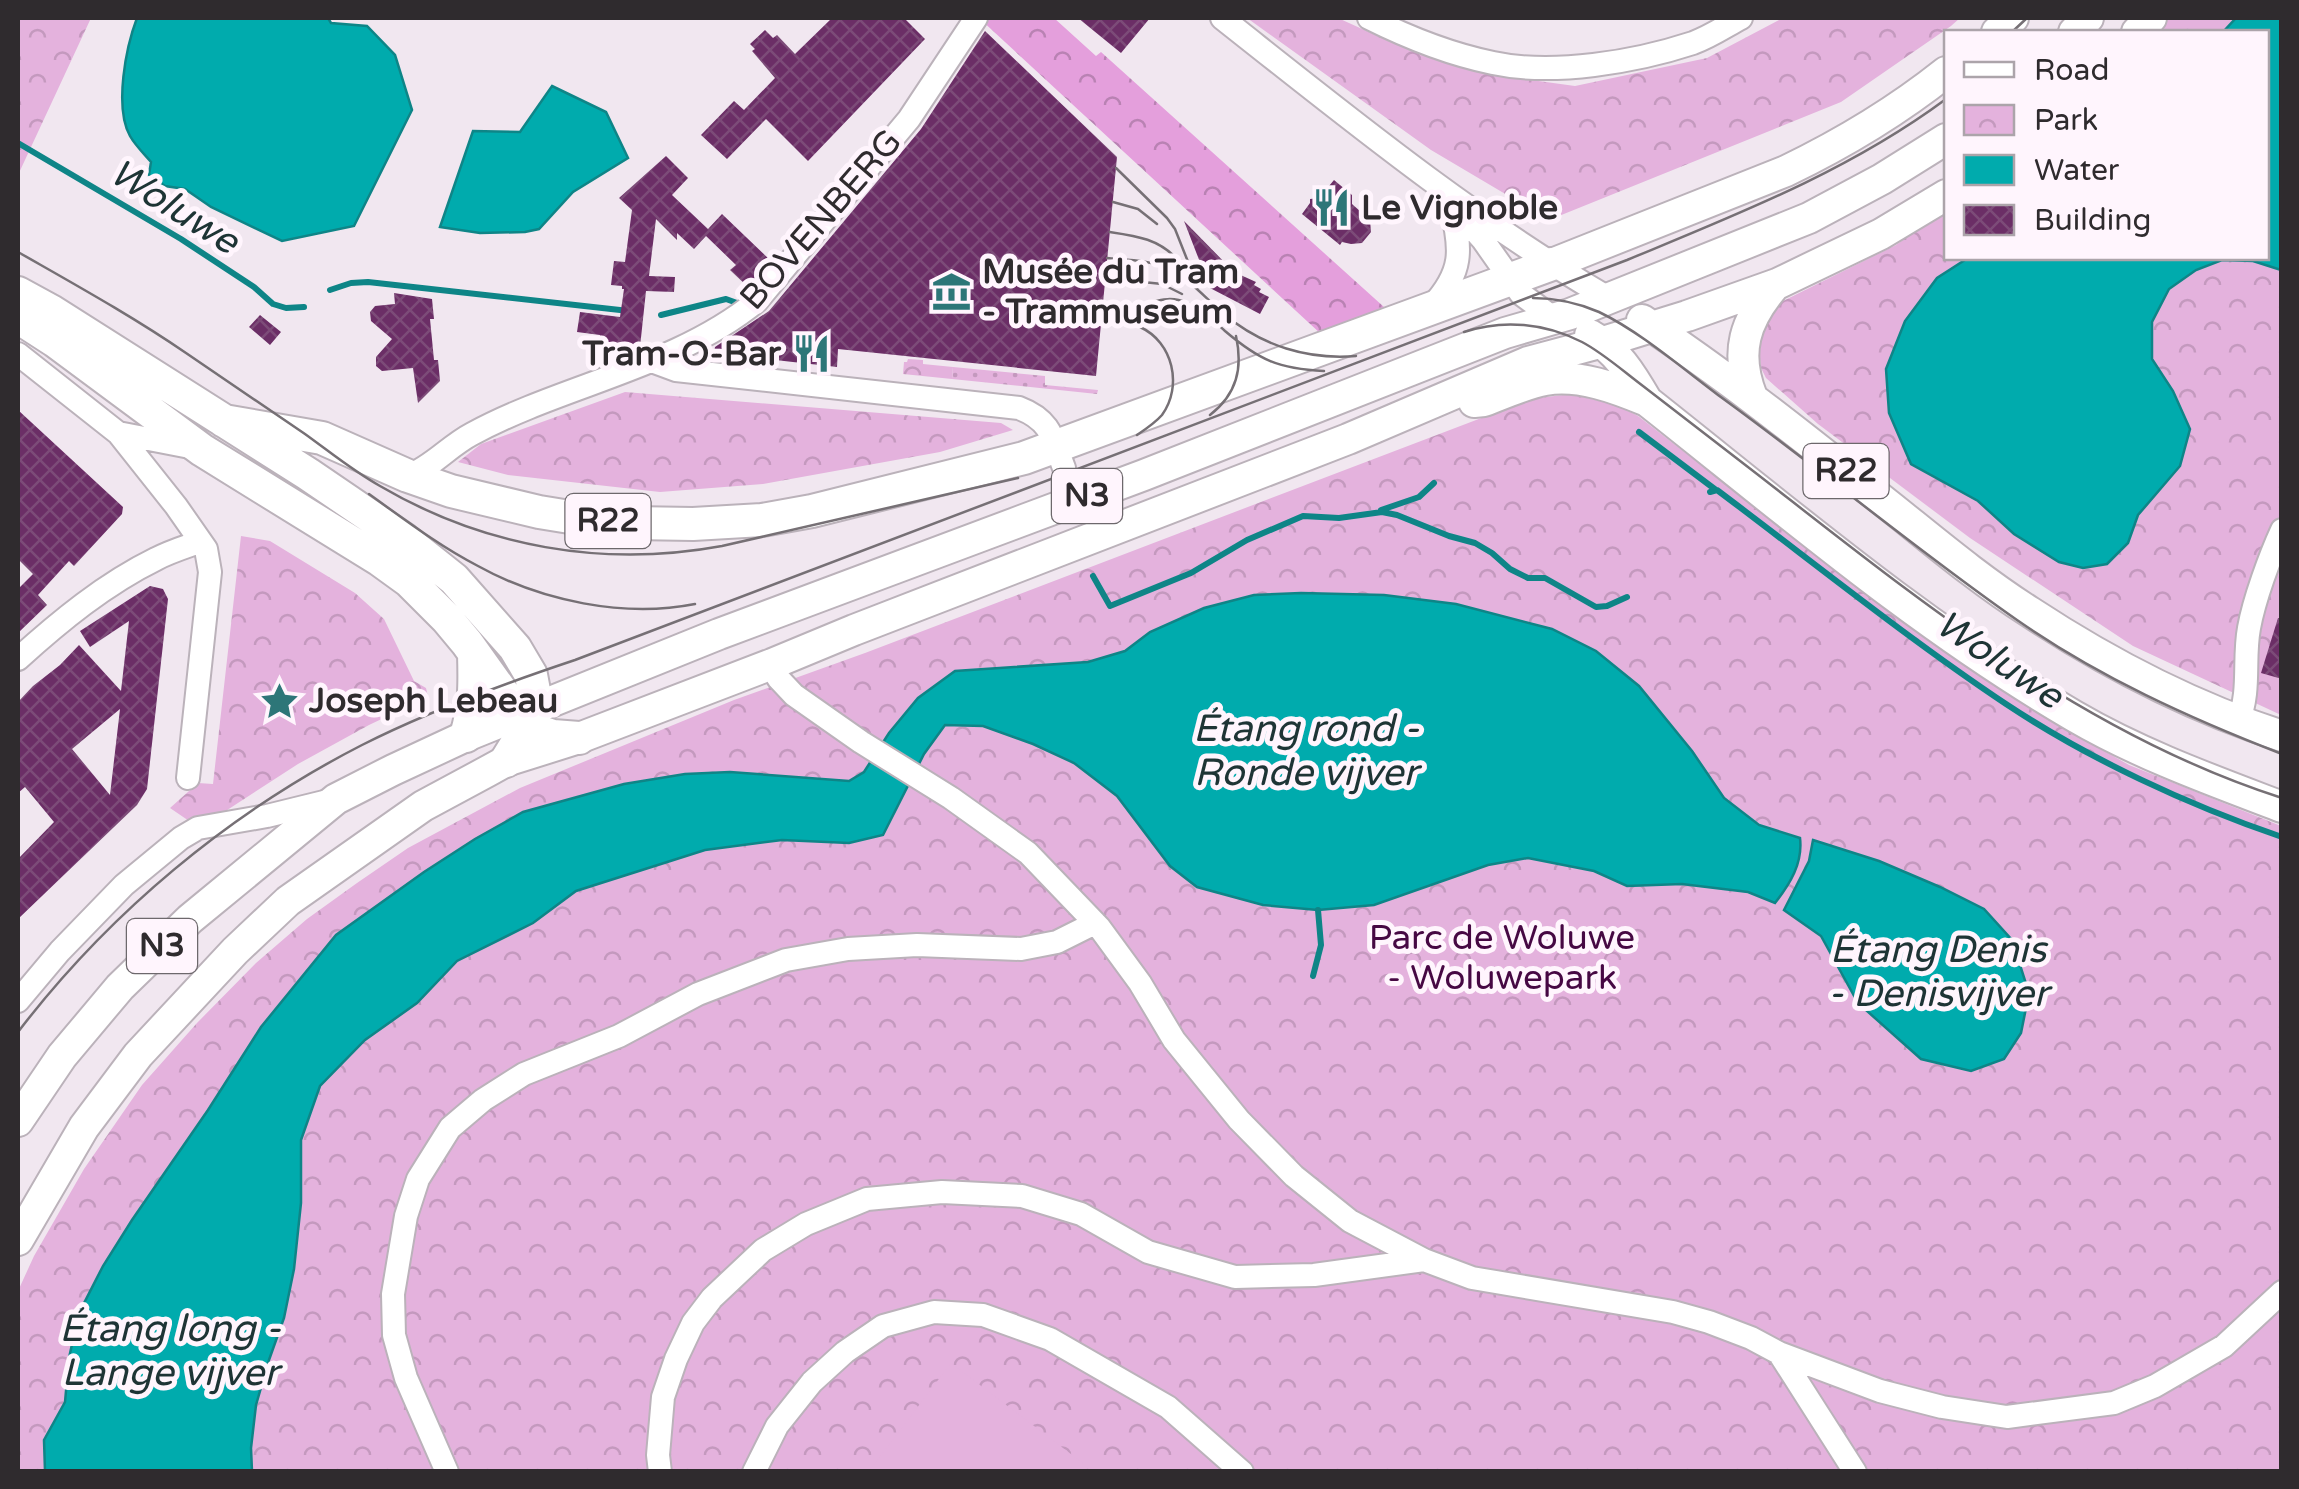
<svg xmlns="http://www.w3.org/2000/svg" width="2299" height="1489" viewBox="0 0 2299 1489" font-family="'Varela Round',sans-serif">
	<defs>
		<pattern id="grass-dots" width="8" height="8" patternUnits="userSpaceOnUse" patternTransform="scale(2.5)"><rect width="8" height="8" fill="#e4b2dd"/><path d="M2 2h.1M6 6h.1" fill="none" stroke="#c499be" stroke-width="1.8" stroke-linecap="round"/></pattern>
		<pattern id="forest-crowns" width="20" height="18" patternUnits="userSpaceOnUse" patternTransform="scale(2.5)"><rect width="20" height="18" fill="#e49fdc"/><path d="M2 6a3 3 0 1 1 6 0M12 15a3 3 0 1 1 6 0" fill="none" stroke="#b982b3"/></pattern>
		<pattern id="park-crowns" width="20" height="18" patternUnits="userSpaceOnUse" patternTransform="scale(2.5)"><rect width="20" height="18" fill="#e4b2dd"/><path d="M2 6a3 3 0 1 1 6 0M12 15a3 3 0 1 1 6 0" fill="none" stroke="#c499be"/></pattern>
		<pattern id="building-cross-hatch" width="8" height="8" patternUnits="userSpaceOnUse" patternTransform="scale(2.5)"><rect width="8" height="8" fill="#6b2e66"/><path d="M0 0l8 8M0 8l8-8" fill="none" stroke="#7c4b78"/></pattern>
	</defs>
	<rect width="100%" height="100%" fill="#f1e7f0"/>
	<path fill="url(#grass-dots)" d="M953,367L1045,376V385L1098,390L1097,394L952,379Z"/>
	<path fill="url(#forest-crowns)" d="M979,18H1054L1096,56L1101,52L1384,307L1321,334Z"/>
	<path fill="url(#park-crowns)" d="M18,18H91L18,175Z
		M1247,18H1338L1393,43L1501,76L1575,86L1707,58L1783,18H1960L1951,26L1841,102L1549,220L1431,150Z
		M2163,18H2281V715L2133,646L1970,538L1818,424L1766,378L1761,368L1758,340L1774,308L1781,302L1896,245L1946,209V258H2266V32H2151Z
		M908,359L923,360V364L953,367L952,379L903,374L904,362H907Z
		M625,392L1001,423L1013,430L940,452L763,484L660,492L508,475L458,462L481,444Z
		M1570,394L1617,405L1638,416L1928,641L2037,713L2129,765L2281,826V1471H18V1291L34,1256L84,1169L142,1085L197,1023L256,963L307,919L357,883L408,848L520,788L734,700L865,653L1531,399Z
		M241,536L270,541L355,593L384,619L414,681L426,688L428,697L369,725L298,764L218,816L192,823L170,808L198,783L213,784Z"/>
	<path fill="#e4b2dd" d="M951,1363L1084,1464L1079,1471H869Z"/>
	<path fill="#00abad" stroke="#0e8587" stroke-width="2.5" d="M137,18H328L331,23L367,26L395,55L412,110L354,226L282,241L211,207L185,189L165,186L149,175L151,162C144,154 135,145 130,136C114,107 126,47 137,18Z
		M2236,18H2281V270L2253,261L2222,260L2196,270L2169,289L2152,322V359L2173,391L2190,429L2180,466L2138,515L2128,543L2107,564L2083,568L2059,562L2014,534L1978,501L1911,464L1889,413L1886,369L1905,321L1937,278L1968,258H2266V32H2223Z
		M552,86L606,112L628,158L573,192L539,229L525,232L480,233L440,227L473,131L520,132Z
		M1301,593L1384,595L1456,604L1552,629L1596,651L1639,686L1692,751L1724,798L1759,825L1800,838C1803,863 1790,884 1775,903L1748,892L1682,884L1627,886L1594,871L1528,858L1488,865L1374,905L1318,910L1263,905L1197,887L1170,866L1117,796L1074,763L1033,744L983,726L945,725L924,754L883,835L849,843L782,840L705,850L576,891L533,923L457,961L417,1003L365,1040L320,1086L301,1140V1203L294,1269L284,1318L269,1360L256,1405L251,1448L252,1471H45L44,1440L65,1402L69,1358L79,1313L103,1266L132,1220L208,1110L261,1027L336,935L424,872L475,839L523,812L624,784L685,774L730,772L849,781L864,772L889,733L918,698L955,671L1088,662L1125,651L1150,632L1204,608L1254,595Z
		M1813,840L1879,861L1940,887L1984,909L2012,940L2029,993L2021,1033L2004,1059L1971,1071L1921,1059L1858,1003L1821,936L1784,910L1809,861Z"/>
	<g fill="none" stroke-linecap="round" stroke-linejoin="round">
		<path stroke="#0e8587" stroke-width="6" d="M18,143L181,239L254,287L273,304L286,308L304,307
			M330,290L351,283L368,282L629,311
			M661,315L726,299L737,303
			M1639,432L1716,490
			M1710,492L1717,490C1813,562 1907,638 2006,704C2089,759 2188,805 2282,837
			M1381,510L1419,497L1434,483
			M1093,576L1110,606L1191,573L1247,540L1303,516L1339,518L1382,512L1397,515L1449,536L1475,543L1492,553L1510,569L1528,578H1545L1596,607L1607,606L1627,597
			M1313,976L1321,945L1318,910"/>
	</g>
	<path fill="url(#building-cross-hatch)" fill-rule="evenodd" d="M832,18H904L925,39L808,161L766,119L727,159L701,135L734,101L744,110L775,78L752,51L755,49L750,44L765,30L773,38L777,35L795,54Z
		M1078,18H1150L1121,53Z
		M985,31L1117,157L1096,376L838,349L837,367L714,353L715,347L769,311L921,129Z
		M666,156L688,178L672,195L708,229L722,214L771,261L749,288L730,270L736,265L706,236L694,249L677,233V240L656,219L649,276L675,277L674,292L646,291L640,347L610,359L607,350L598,349L600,335L577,332L580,312L620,317L624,289H622V286L611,285L614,261L625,262L632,210L619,198Z
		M1334,180L1352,195V204L1370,220L1371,232L1362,243L1351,244L1342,242L1340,245L1302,214L1310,203V199L1319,198Z
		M1184,221L1234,272L1256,282L1254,285L1261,289L1259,292L1269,297L1260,314L1210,288Z
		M394,293L432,299L434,319H430L434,360H438L440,381L418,403L413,368L382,371L376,366V357L392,339L371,321L370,312L375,306L395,304Z
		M260,315L281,332L270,345L249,327Z
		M18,410L123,507L122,514L74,566L69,561L38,595L47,605L18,633V589L33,574L18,559Z
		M150,586L163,589L168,599L147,789L137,805L18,919V859L54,822L25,787L18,793V702L33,686L60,665L79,645L121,691L129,621L90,647L80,631ZM120,709L110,795L72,749Z
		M2278,618H2282V679L2261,673Z"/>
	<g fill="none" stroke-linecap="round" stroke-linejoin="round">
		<defs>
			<path id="minor" d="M1222,18C1346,116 1472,219 1610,299
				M1369,18C1409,38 1449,54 1493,63C1553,76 1635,62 1693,43C1710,37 1726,26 1741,18
				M1453,206L1483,240L1521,294L1555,319
				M1432,306C1463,272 1462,250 1451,207
				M18,354L118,433L190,447
				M649,360L676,370L1019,408C1051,420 1053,439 1064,468
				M118,433L176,506L206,549L210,572L188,778
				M408,476C432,467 449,446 472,434C564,384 675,368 757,301L909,119L976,18
				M18,659C60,621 105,584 156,559C169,552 185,547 199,542
				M778,678L794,695L861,742L951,798L1028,853L1099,927L1140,983L1174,1040L1239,1120L1294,1176L1350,1221L1424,1260L1472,1278L1673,1312L1709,1322L1751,1338L1779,1353L1880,1391L1942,1407L2007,1417L2114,1403L2155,1386L2224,1346L2282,1292
				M2238,722C2251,691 2243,660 2249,628C2254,600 2270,556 2282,530
				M18,1001L60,951L124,885L181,838L198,828L267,816L328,801
				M1779,1353L1855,1472
				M447,1472L406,1378L394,1335L393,1294L406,1216L418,1179L450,1128L483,1100L524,1074L619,1036L698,994L786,960L848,949L917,945L1021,949L1057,942L1095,923
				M660,1472L658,1455L663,1397L676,1359L693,1323L712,1298L763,1250L806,1224L867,1199L942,1192L1022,1196L1081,1214L1148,1252L1235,1277L1314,1275L1424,1260
				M754,1472L777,1426L812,1382L845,1352L883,1326L934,1312L983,1315L1050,1339L1168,1407L1242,1472"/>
			<path id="major" d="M1997,32L2013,18
				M2074,32L2088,18
				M2137,32L2151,18
				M1552,264L1786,171C1842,144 1897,111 1946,72
				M1642,320C1730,378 1809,442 1891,507C1936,543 1981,581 2030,612C2109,664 2192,707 2282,736
				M1590,335C1616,349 1632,375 1647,401C1785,510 1921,627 2074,716C2139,754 2211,780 2282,807
				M1752,397C1734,352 1745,320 1775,285
				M1474,402L1484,401C1503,394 1524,384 1545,380C1579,374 1616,388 1647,401
				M18,1121L62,1056L120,987L190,919L336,799L393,770L466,736L719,634L1144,475L1505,333L1570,314L1809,218L1882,179L1946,139
				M18,1240L84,1127L138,1055L235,951L288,901L423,806L488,771L506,761L579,738L772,664L854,630L1348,439L1528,362L1603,342L1687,316L1777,284L1881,234L1946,195"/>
			<path id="highway" d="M18,293L51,311L308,474L405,540L454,579L515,648L531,675L535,696V708L527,727L506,761
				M21,319L55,341L202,450L380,560L409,581L447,619L467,643L527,727L553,736L579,738
				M224,421L322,438L408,476L451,491L539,512L582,519L632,523L693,524L762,520L812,511L1024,458L1552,264
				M466,736C475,705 475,686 474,654"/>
		</defs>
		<use href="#minor" stroke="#bbb2ba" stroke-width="26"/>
		<use href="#major" stroke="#bbb2ba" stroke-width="34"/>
		<use href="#highway" stroke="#bbb2ba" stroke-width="36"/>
		<use href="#minor" stroke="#fff" stroke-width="22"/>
		<use href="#major" stroke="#fff" stroke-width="30"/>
		<use href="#highway" stroke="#fff" stroke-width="32"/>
		<path stroke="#767075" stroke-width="2.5" d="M2012,32L2027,18
			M1116,168L1167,218L1175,229L1198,287
			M1113,202L1138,209L1157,224
			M1110,232C1137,236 1159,239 1178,260
			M18,252C74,284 132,316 186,353C226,380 266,407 305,434C330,452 353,471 380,486C484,547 603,568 722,546L1018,478
			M1107,258C1128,260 1150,260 1169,269C1190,279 1207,300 1224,314C1262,346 1308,360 1356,356
			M1105,278L1162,284L1182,294
			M1533,298C1556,298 1578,303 1599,312C1639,331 1682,368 1718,395C1819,468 1915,549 2017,620C2099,677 2189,718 2282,754
			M1102,304C1113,305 1123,307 1134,306C1153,303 1168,294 1187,303C1202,309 1213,320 1225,331C1259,360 1279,369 1324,371
			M1101,320C1114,321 1128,321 1140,327C1173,342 1183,386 1162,415C1155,423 1146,429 1137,435
			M1464,332C1503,319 1545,323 1582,342C1603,353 1623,371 1643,386C1681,415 1719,445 1757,474C1919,600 2082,734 2282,798
			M1210,415C1237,394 1243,368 1236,336
			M369,494C404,519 439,546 478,566C541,601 624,618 695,604
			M18,1032C109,913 229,813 362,745C429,711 503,684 575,660L1627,260C1738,214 1849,171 1946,99"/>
	</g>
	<defs>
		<symbol id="restaurant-bare" viewBox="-9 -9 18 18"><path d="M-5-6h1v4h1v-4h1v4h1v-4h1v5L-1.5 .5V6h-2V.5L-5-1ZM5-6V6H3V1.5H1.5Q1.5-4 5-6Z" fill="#2d7678" stroke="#fff5fd" stroke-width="2.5" paint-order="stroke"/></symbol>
		<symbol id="museum-bare" viewBox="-9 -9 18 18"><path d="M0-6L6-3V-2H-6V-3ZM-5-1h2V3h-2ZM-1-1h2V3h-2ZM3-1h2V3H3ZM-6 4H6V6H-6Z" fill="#2d7678" stroke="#fff5fd" stroke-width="2.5" paint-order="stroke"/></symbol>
		<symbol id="sight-bare" viewBox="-9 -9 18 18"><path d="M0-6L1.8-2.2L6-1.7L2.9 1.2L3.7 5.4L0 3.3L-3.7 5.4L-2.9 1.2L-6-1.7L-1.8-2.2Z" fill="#2d7678" stroke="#fff5fd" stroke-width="2.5" paint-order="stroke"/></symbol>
	</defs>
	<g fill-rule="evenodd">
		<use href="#restaurant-bare" x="1304" y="180" width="55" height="55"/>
		<use href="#museum-bare" x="924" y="264" width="55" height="55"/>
		<use href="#restaurant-bare" x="784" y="326" width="55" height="55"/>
		<use href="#sight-bare" x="252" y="674" width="55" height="55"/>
	</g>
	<g text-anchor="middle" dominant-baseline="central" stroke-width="10" stroke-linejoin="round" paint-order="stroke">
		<g fill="#fff5fd" stroke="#6d686c" stroke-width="2.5">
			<rect x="1803.5" y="444" width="85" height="54" rx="8"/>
			<rect x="1052" y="469" width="70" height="54" rx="8"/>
			<rect x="565.5" y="494" width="85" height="54" rx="8"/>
			<rect x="127" y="919" width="70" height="54" rx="8"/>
		</g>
		<g font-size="32" font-weight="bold" fill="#2f2b2e">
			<text x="1846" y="471">R22</text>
			<text x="1087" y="496">N3</text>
			<text x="608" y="521">R22</text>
			<text x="162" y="946">N3</text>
		</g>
		<g font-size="35" font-weight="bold" fill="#2f2b2e" stroke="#fff5fd" text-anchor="start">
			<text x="1361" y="208">Le Vignoble</text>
			<text x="982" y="272">Musée du Tram<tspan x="982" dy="40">- Trammuseum</tspan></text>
			<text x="781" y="354" text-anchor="end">Tram-O-Bar</text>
			<text x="309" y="701">Joseph Lebeau</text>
		</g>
		<g font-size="35" fill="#2f2b2e" stroke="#fff5fd">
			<text transform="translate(821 220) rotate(-49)">BOVENBERG</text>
		</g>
		<g font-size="35" fill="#460843" stroke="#fff5fd">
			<text x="1502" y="938">Parc de Woluwe<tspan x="1502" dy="40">- Woluwepark</tspan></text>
		</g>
		<g font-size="38" font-style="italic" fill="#1e3435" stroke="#fff5fd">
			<text transform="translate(174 207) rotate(32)">Woluwe</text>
			<text transform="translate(1999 660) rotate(34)">Woluwe</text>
			<text x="1306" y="729">Étang rond -<tspan x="1306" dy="44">Ronde vijver</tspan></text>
			<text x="1938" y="950">Étang Denis<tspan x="1938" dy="44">- Denisvijver</tspan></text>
			<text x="170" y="1329">Étang long -<tspan x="170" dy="44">Lange vijver</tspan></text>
		</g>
	</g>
	<rect width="2299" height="1489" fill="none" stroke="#2f2b2e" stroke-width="40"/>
	<rect x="1944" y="30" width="325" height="230" fill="#fff5fd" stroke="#aca4aa" stroke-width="2.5"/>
	<rect x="1964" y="62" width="50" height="15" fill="#ffffff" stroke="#aca4aa" stroke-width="2.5"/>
	<text x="2034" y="80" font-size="30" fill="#2f2b2e">Road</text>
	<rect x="1964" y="105" width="50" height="30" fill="url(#park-crowns)" stroke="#aca4aa" stroke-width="2.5"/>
	<text x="2034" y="130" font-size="30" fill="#2f2b2e">Park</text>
	<rect x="1964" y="155" width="50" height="30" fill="#00abad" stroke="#aca4aa" stroke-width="2.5"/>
	<text x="2034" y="180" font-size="30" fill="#2f2b2e">Water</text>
	<rect x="1964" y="205" width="50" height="30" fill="url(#building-cross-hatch)" stroke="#aca4aa" stroke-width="2.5"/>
	<text x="2034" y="230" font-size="30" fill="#2f2b2e">Building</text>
</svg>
